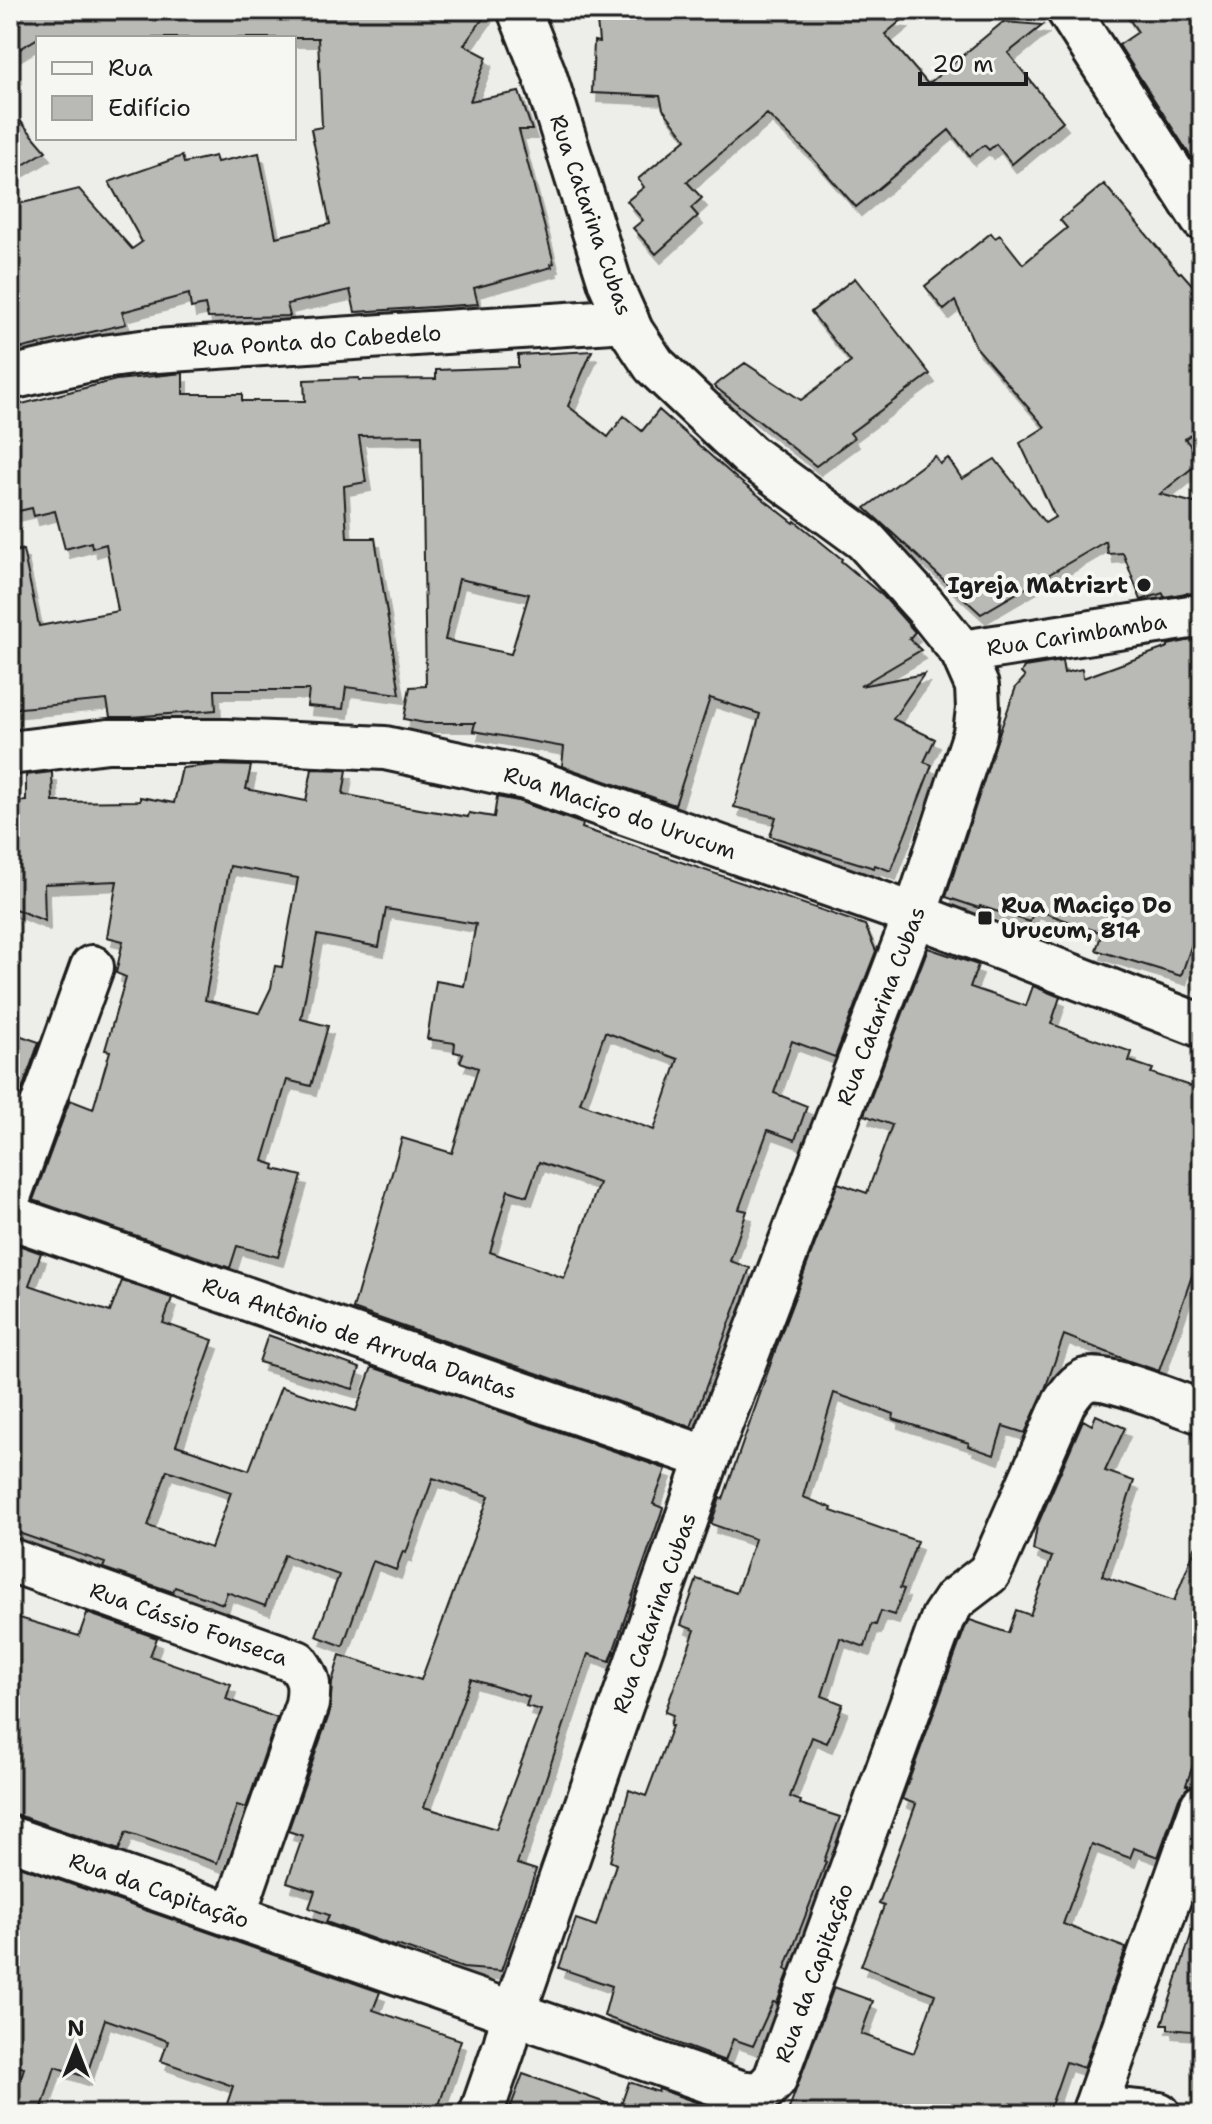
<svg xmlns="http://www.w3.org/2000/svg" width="1212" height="2124" viewBox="0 0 1212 2124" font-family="'Shantell Sans',sans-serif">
	<defs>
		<filter id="shadow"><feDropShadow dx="5" dy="9" stdDeviation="0" flood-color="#0004"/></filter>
	</defs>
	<rect width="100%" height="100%" fill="#edede9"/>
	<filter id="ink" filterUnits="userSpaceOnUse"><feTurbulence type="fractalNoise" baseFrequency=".0125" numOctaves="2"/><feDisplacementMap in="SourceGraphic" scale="16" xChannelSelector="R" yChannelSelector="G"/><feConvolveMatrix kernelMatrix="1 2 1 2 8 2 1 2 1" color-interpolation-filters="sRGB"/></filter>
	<g filter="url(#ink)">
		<path fill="#b9b9b6" stroke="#1c1c1c" stroke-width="2" fill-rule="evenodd" filter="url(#shadow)" d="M10,10H489L464,45L487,57L470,101L519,92L532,130H519L554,263L551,264L552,267L474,288L478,304L355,312L350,290L287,304L290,316L208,318L205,305L191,308L189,294L122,312L126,324L10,351V206L79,189L132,249L142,242L109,182L182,156L184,163L215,156L217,162L259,153L276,237L330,224L311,129L322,127L318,38H38L10,55Z
			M611,10H828L824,13L903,19L885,34L928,84L1003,22L1043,25L1008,53L1063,121L1012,164L996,144L989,150L984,145L970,156L949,130L856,207L810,155L767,114L687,182L702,198L691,208L698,216L656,254L633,228L643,220L627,201L644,187L638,179L686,139L663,109L660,96L592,93L594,41L599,42L597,21L613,20Z
			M1123,10H1202V174L1119,45L1138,32Z
			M10,109L46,151L10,173Z
			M1104,184L1179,273L1181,272L1202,296V425L1185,439L1202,460L1160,494L1202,505V583L1196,579L1197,594L1186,593L1164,597L1163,593L1141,600L1123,553L1108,554L1106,541L981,614L865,508L935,456L940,464L948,458L962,479L995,459L1045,523L1055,517L1020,443L1045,427L976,347L955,301L944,310L925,286L991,233L995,238L1000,235L1023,264L1067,228L1060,220Z
			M855,278L930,374L850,433L854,438L816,466L714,386L745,363L801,400L851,362L811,312Z
			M592,351L568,406L608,437L624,416L642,431L659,410L736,478L794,523L795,521L842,559L841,561L883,596L915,632L909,639L921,650L860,686L924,674L893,719L935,739L924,762L932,765L891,871L875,865L874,868L770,836L776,817L734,807L760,714L710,698L675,805L562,766L564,747L473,731L475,723H425L404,719L410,687L426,686L422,435L359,436L366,482L344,486L347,538H375L400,694L346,687L343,709L307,706L309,690H215L216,710L132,717H110L107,700L10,709V551L23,550L39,626L118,611L106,544L92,548L91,542L65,549L55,511L34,516L32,508L10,513V407L116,380L183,373V394H242V401H305L304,380L359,378V380L436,379V370L518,367V355ZM459,579L529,594L511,654L445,640Z
			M1200,638L1202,914L1181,976L1096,950L1102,933L1034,909L1030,922L980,906L979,908L946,897L999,734L1016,687L1025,677L1021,673L1024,667L1062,661L1064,673L1082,669L1083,678L1168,647V645Z
			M213,765L251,766L246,789L306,801L312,769L347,770L343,794L383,802V803L468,817L469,813L494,817L497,797L518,801L583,824L582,828L865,925L876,951L835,1057L792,1041L774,1093L807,1106L795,1140L768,1130L739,1209L747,1211L730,1261L750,1268L691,1427L353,1309L402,1138L452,1153L478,1068L460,1062L463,1054L454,1052L455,1043L427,1039L436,981L464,986L476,924L386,909L379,947L317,935L301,1019L328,1026L311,1086L287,1080L263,1161L275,1165L274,1169L302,1176L278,1257L237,1246L230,1268L33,1200L70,1100L93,1109L110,1051L105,1050L126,977L116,973L123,941L107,937L117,881L44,884L45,921L10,907V802L26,801V775L52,772L53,802L140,801V797L174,803L182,768ZM230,866L298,878L282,967L275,966L271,988L259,1013L205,1000ZM605,1032L678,1059L654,1130L580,1103ZM539,1162L599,1183L564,1278L490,1252L508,1190L527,1196Z
			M928,948L978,965L970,987L1026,1006L1033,986L1060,997L1051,1024L1132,1052L1129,1061L1153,1069L1151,1073L1202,1090V1270L1195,1267L1159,1371L1129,1361L1064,1335L1045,1389L1025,1433L1003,1426L994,1455L968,1446L969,1443L893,1419L894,1414L834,1393L803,1497L832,1508L831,1511L917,1541L900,1588L904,1589L894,1615L881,1611L876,1625L872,1624L865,1647L840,1638L822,1696L843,1704L827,1743L812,1737L790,1797L801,1801L800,1804L840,1817L824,1861L826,1862L785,1969L789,1971L777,2003L773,2002L753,2046L733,2039L725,2061L604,2016L612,1986L559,1968L576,1919L596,1926L616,1864L610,1861L629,1790L646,1796L672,1726H670L673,1715L665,1712L695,1630L681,1625L697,1579L736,1593L755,1539L711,1524L720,1498L723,1499L785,1323L838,1183L867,1193L892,1125L864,1115Z
			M10,1032L39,1042L10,1123Z
			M10,1242L41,1253L29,1285L110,1312L122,1281L172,1298L163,1323L213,1340L176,1445L224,1461L249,1470L281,1387L356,1411L372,1367L666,1469L653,1504L663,1508L610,1661L588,1654L517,1864L536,1870L501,1971L463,1968L397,1945L396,1947L326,1922L329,1915L309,1908L315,1891L287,1882L303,1836L288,1831L330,1712L332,1682L340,1655L421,1680L489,1496L433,1478L406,1553L403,1551L396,1570L373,1561L343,1646L316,1636L339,1575L284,1555L265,1606L227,1592L223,1604L175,1587L173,1592L103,1568L105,1563L10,1530ZM167,1470L231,1492L211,1548L148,1526ZM471,1679L529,1697L526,1706L541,1710L496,1829L424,1807Z
			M268,1335L360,1368L353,1389L259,1362Z
			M1096,1415L1125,1428L1105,1471L1134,1481L1102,1576L1174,1601L1200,1536H1202V1740L1186,1785H1188V1787L1179,1798L1158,1857L1134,1848L1130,1858L1092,1844L1063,1924L1126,1948L1084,2068L1066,2062L1048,2114H787L834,1987L873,2001L861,2034L914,2053L935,1994L861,1966L884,1906L879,1904L916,1804L902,1799L965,1628L970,1620L1008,1633L1016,1610L1030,1615L1052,1557L1033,1550L1037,1526L1083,1420L1092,1425Z
			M87,1613L157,1638L150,1656L231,1684L226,1699L277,1718L246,1808L237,1805L217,1863L126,1832L119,1850L18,1815H10V1615L79,1636Z
			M10,1863L380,1992L373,2010L461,2040L436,2114H245L226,2107L233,2086L161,2061L168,2041L105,2019L86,2077L55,2067L40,2114H10L24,2068L10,2064Z
			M1197,1917L1202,1918V2032L1168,2029V2024H1162Z
			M523,2074L620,2108L629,2082L658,2092L659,2089L707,2106V2114H508Z"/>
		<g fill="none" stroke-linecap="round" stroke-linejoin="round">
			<defs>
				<g id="street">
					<path d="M1068,10L1202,219"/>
					<path id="s1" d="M10,378L103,357L141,352L627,320"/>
					<path id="s2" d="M962,652L1190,617"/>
					<path id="s3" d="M10,753L108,741H226L385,748L525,778L915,915L1202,1026"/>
					<path d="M10,1194L92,967"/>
					<path id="s4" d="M10,1217L708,1458"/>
					<path id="s5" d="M10,1560L297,1662C309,1678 310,1684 307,1704L234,1915"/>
					<path id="s6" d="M10,1838L740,2092C760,2095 762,2093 775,2079L943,1617L955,1599L989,1573L995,1561L1064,1403C1070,1394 1076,1384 1086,1380C1105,1373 1180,1405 1202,1412"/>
					<path d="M1095,2108L1159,2114"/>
					<path id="s7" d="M481,2114L505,2045L514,2012L708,1458L915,915L975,733L978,709L977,686L962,652L925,606L865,540L749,455L654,365L632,332L610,283L544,73L519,10"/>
					<path d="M1093,2114L1202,1806"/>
				</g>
			</defs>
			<use href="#street" stroke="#1c1c1c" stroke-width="48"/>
			<use href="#street" stroke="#f6f6f2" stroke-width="42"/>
		</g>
	</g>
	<g fill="#1c1c1c" stroke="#f6f6f2" stroke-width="3">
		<circle cx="1144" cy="585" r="8"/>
		<rect x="977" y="910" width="16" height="16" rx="4"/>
	</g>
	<g text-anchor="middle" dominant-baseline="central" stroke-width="8" stroke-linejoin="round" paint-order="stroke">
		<g font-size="22" fill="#1c1c1c" stroke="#f6f6f2">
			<text transform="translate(591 215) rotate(71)">Rua Catarina Cubas</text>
			<text stroke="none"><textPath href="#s1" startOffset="310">Rua Ponta do Cabedelo</textPath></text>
			<text stroke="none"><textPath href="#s2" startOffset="116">Rua Carimbamba</textPath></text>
			<text stroke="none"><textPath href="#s3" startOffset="620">Rua Maciço do Urucum</textPath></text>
			<text stroke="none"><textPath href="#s7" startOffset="1178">Rua Catarina Cubas</textPath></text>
			<text stroke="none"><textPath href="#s4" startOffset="370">Rua Antônio de Arruda Dantas</textPath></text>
			<text stroke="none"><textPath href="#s7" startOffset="530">Rua Catarina Cubas</textPath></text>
			<text stroke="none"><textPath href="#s5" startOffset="190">Rua Cássio Fonseca</textPath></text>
			<text stroke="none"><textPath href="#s6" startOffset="158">Rua da Capitação</textPath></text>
			<text stroke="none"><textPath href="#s6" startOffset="926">Rua da Capitação</textPath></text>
		</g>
		<g font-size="22" font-weight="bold" fill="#1c1c1c" stroke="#f6f6f2" text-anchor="end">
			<text x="1128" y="585">Igreja Matrizrt</text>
			<text x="1001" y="905" text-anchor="start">Rua Maciço Do<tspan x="1001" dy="25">Urucum, 814</tspan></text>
		</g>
	</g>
	<rect width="1212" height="2124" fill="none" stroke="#f6f6f2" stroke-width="40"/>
	<rect x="20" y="20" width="1172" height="2084" fill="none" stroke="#1c1c1c" stroke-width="3" filter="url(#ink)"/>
	<rect x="36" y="36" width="260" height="104" fill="#f6f6f2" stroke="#9f9f9c" stroke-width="2"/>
	<rect x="52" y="62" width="40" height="12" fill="#f6f6f2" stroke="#9f9f9c" stroke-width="2"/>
	<text x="108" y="76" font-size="24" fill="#1c1c1c">Rua</text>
	<rect x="52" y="96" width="40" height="24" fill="#b9b9b6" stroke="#9f9f9c" stroke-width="2"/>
	<text x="108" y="116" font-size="24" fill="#1c1c1c">Edifício</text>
	<g transform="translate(76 2048)" stroke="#f6f6f2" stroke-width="6" paint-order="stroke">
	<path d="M0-6L14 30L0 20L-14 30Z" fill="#1c1c1c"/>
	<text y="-12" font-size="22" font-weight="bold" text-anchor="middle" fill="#1c1c1c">N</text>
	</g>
	<path d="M920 72v12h106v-12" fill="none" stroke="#1c1c1c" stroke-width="4"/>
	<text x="932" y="72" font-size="24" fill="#1c1c1c" stroke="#f6f6f2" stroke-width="6" paint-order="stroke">20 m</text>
</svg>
